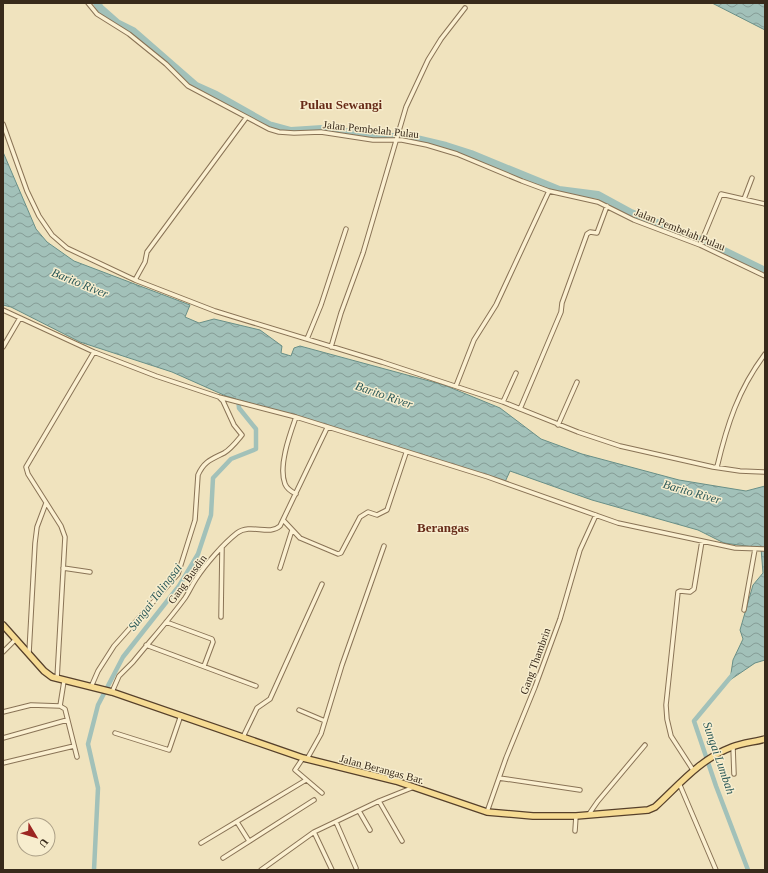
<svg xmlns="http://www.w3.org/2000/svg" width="768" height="873" viewBox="0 0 768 873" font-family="'Times New Roman',serif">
	<defs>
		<pattern id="water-waves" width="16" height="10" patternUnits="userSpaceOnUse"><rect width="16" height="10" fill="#a2c1b9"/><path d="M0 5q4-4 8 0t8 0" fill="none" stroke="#859d96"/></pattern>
	</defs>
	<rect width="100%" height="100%" fill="#f0e3be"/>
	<path fill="url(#water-waves)" stroke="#698f87" d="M712,3H765V30Z
		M3,152L36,229L47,242L74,261L190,305L185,317L199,323L214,319L260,330L282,346L281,353L291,356L294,348L300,346L444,385L500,408L541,439L582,454L679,480L746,491L765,486V660L755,663L730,680L733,660L743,639L740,630L753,585L763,573L761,548L724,543L698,530L592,500L510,471L505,482L424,455L398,449L390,444L226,396L172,372L80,342L11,307L3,305Z"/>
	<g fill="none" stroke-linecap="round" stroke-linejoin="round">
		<path stroke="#a2c1b9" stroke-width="4.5" d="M734,673L694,721L716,786L748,870
			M94,870L98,788L88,744L98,705L123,657L179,586L198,554L211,515L213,478L231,459L256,449V429L239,408L238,398"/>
		<path stroke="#a2c1b9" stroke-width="8" d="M97,3L100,8L117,23L133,31L196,86L216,95L269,125L291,131L322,129L382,137H408L446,146L471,154L559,190L598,195L631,213L706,242L765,271"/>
		<defs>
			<path id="street" d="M88,3L97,14L129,34L166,64L188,86L269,129L279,132L294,133L321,132L373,140H402L427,145L457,154L522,181L549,191L598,202L634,220L700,245L765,276
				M3,124L27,191L39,216L52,235L67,248L135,280L215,311L382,362L503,402L578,432L620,446L713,467L740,471L765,472
				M744,199L752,178
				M700,245L721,194L765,204
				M135,280L145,262L147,252L246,118
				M3,310L94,352L156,376L219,397L296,417L488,477L618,523L735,548L765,549
				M307,339L321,305L346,229
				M3,347L20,318
				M331,347L341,313L363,253L406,107L428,60L441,39L465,8
				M456,386L474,340L496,305L549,191
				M503,402L516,373
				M520,409L561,312L562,303L587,234L590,232L597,233L607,206
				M296,417C290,434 278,466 285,484C287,489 292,492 296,494
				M558,425L577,382
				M717,467C727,425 738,390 765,354
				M284,521L300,538L338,554L341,553L360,517L368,512L377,515L387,510L406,453
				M63,568L90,572
				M280,568L292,530
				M744,610L755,549
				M221,617L222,548
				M166,622L212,639L213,642L204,666
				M146,645L256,686
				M3,652L16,639
				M29,653L35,543L37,527L46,503
				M57,679L65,537L61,526L28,474L26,467L94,352
				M64,681L60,706L65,709L77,757
				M91,687L98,671L114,646L178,574L195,520L198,475C204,461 212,459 224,453C231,449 237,441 242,435L234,425L223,401L219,397
				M112,692L119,676L133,662C150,641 169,620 185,598C189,592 192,585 196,579C205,565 223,544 237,533C251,523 269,536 280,526L327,428
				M299,710L325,721
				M3,712L31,705L60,706
				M115,733L169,750L181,715
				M243,737L257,708L270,699L322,584
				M3,738L67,720
				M733,747L734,774
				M303,758L295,770L322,793
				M307,759L321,734L342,665L384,546
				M3,763L74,746
				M693,770L671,736L667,719L666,705L678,592L680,591L690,592L694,589L702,541
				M499,778L580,790
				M679,783L716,870
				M379,801L402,841
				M359,811L370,830
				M487,812L506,758L535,687L560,619L580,550L596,515
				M589,814L598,801L645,745
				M237,822L249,841
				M336,822L356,868
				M575,831L576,816
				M314,832L332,870
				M201,843L306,780
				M223,858L314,800
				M261,870L314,832L379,801L414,787"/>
			<path id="primary" d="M3,625L44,671L52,677L112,692L303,758L396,781L487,812L533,816H576L648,810L655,807C679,785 700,759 732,747C742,743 754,742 765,739"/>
		</defs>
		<use href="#street" stroke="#897356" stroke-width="5.5"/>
		<use href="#primary" stroke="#56402b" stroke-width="8"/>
		<use href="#street" stroke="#fbf0d1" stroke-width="3.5"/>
		<use href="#primary" stroke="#f6db93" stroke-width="5.5"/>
	</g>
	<g text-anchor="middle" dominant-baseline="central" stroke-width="3" stroke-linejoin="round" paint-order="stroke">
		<g font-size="11" fill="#382a1b" stroke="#f7edce">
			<text transform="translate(371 129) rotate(6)">Jalan Pembelah Pulau</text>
			<text transform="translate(680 229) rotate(22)">Jalan Pembelah Pulau</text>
			<text transform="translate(187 579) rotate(-54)">Gang Busdin</text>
			<text transform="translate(535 661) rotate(-70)">Gang Thambrin</text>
			<text transform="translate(382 769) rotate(15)">Jalan Berangas Bar.</text>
		</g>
		<g font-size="12" font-style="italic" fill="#2a5857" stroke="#f7edce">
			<text transform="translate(80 283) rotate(22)">Barito River</text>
			<text transform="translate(384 395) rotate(19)">Barito River</text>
			<text transform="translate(692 492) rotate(16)">Barito River</text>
			<text transform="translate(155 597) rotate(-53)">Sungai Talingsai</text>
			<text transform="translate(719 758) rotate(71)">Sungai Lumbah</text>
		</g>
		<g font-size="13" font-weight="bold" fill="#672b18" stroke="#f7edce">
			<text x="341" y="104">Pulau Sewangi</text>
			<text x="443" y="527">Berangas</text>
		</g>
	</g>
	<rect width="768" height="873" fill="none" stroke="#382a1b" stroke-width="8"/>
	<g transform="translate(36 837) rotate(128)"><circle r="19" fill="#f7edce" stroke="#ab9f86"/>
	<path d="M0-3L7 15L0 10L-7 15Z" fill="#9c2622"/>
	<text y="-6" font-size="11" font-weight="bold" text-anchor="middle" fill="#382a1b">U</text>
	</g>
</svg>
